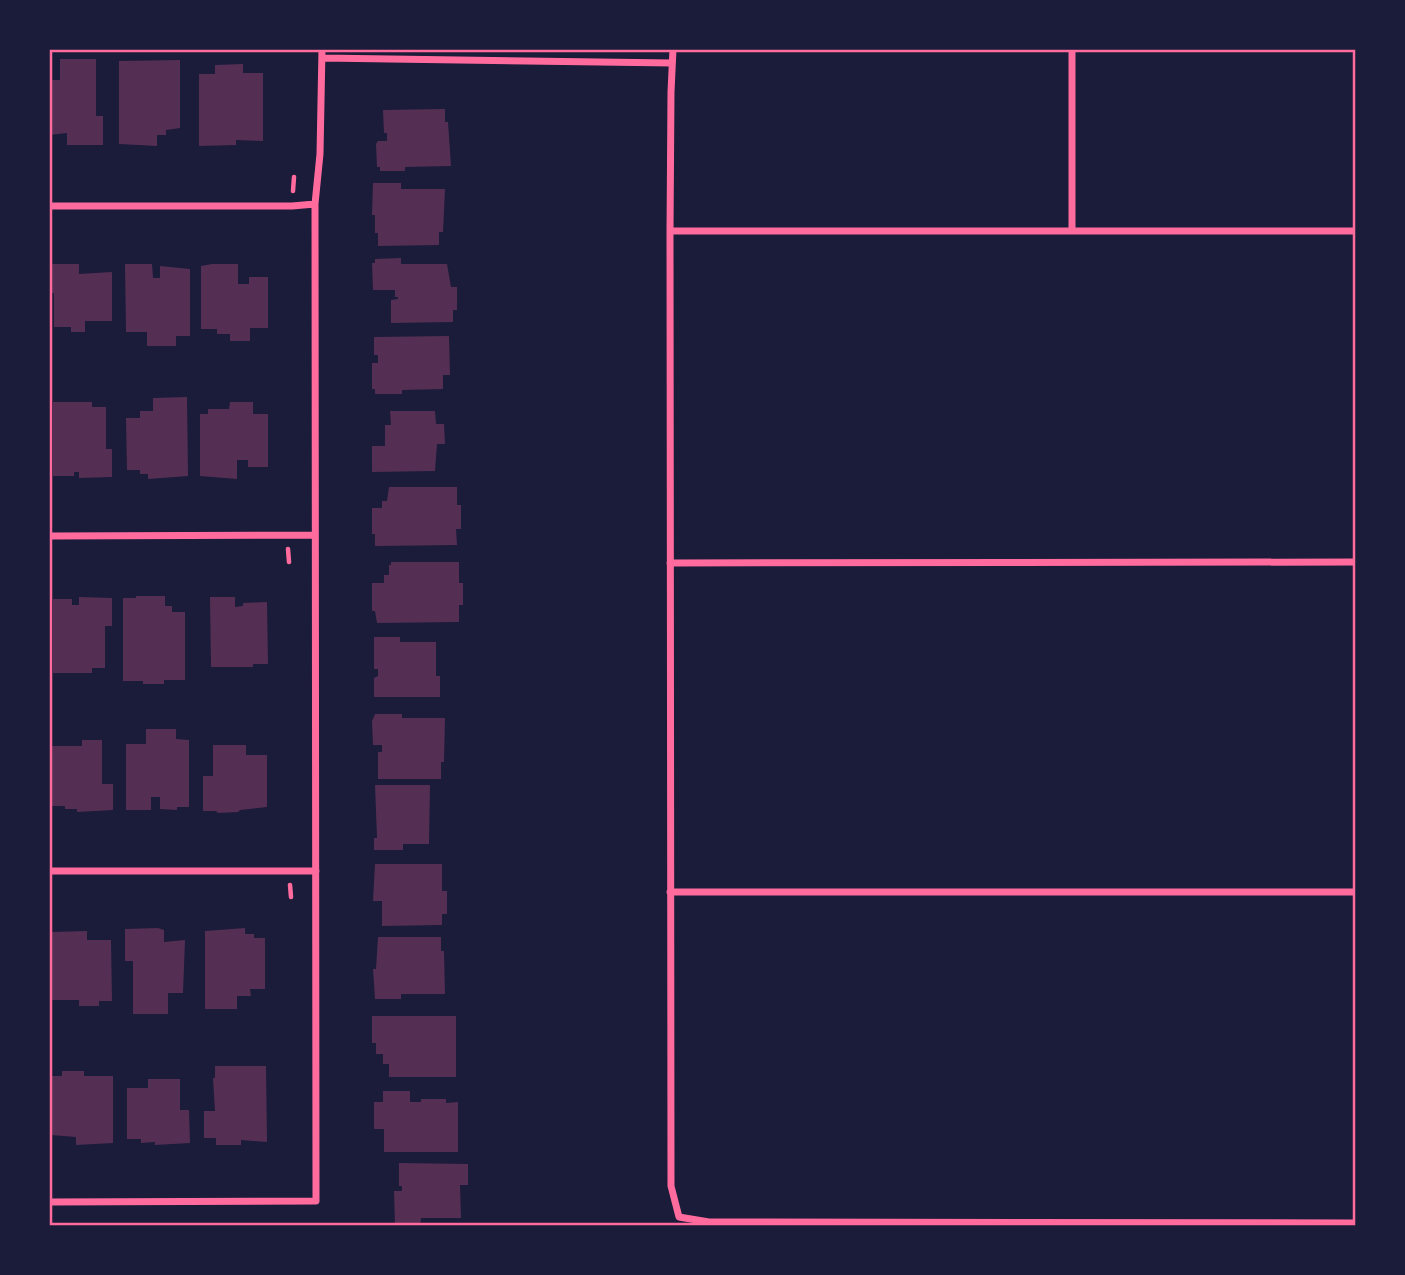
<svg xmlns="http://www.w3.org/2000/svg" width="1405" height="1275" viewBox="0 0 1405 1275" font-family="Spectral,serif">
	<rect width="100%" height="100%" fill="#1b1b3a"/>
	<path fill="#542f53" d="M60,59H96V116H103V145H67V133L49,135V80H60Z
		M180,60V128L166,130V135H157V146L119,144V61Z
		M243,64V73H263V141L236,140V145L199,146V74H215V65Z
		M445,109V122H448L451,166L405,167V171H380V167H377L376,144L378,141H387V133H384L383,110Z
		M373,183H401V189H445L443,232H439V245L378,246V233H375V215H372Z
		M401,258V264H447L451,287H457V310H453V322L391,323V300L398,299V297H395V290H373L372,263H375V259Z
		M53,264H79V274L112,272V321H85V332H71V327H54V293H50V266Z
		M125,264H152L153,278H160V266L190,269V336H176V346H147V332H126Z
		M212,264H238V284H249V277H268V328H250V341H230V334H217V329H201V266Z
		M449,336L450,375H443V389L402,390V394H375V389H372V363H378V355H374V337Z
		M187,397L188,476L148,479V474H140V470H127L126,418H140V411H153V398Z
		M53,402H92V407H106V449H112V477L79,478V472H74V476H53Z
		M230,402H253V414H268V467H248V460H237V479L200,476V414H208V409H229Z
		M390,411H435L436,424H444L445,444H437L435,471L372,472V446H385V425H391Z
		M389,487H457V505H461V529H456L457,545L375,546V534H372V508H382V501H387Z
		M391,562H459V583H463V605H459V622L377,623L375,611H372V583H384V575H389V565H391Z
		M136,596H165V606H172V612H185V680H164V684H143V681H123V598H136Z
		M79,597L112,598V626H105V668H92V673H53V599H72V605H79Z
		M210,597H235V607L243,606V603L267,602L268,664H253V667H211Z
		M374,637H400V642H436V676H440V697H374V678L378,676V669H374Z
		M375,714H402V718H445L444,762H441V779H378V752H382V745H373L372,721Z
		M146,729H176V739L189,740V807H177V810L160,809V797H151V810H126V744H146Z
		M82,740H102V784H113V810L77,812V809H65V806H49V746H82Z
		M213,745H246V755H267V807L240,810L238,812L218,813L216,811H203V776H213Z
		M375,785H430L429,844H403V850H374V838H377Z
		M375,864H442V891H447V914H442V925L382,926V901H373Z
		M158,928L164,930V942L185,940L183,993H168V1014H133V961H125V929Z
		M245,928V934H254V938H265V989H250L251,996H237V1009H205V931Z
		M87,931V940H111L112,1001H99V1006H79V1000H51V932Z
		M378,937H441V951H444L445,994H401V999H375L373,969H376Z
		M372,1016H456V1077H389V1064H383V1054H376V1043H372Z
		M215,1066H266L267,1142L241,1140V1145H216V1138H204V1111H215L213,1078H215Z
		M62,1071H84V1076H113V1143L76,1145V1137L51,1135V1076H62Z
		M148,1079H180V1110H189L190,1143L155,1145V1142L141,1143V1139H127V1088H148Z
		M383,1091H410V1102H421V1099H446V1103L458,1102V1152H384V1129H374V1102H383Z
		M399,1163L468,1164V1185H460L461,1218H421L420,1226H395L394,1191H402V1186H399Z"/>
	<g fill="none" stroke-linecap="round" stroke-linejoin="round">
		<path stroke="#ff6b9d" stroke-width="4.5" d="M293,191L294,177
			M288,549L289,562
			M290,885L291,897"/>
		<path stroke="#ff6b9d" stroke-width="7" d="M673,49L671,92L670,231L671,1186L679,1217L709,1222L1356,1223
			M1072,49V231
			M322,58L672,63
			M49,206H292L315,204
			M670,231H1356
			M49,536L315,535
			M670,563L1356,562
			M49,871H316
			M670,892H1356
			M49,1202L316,1201L315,204L320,154L322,49"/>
	</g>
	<rect width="1405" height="1275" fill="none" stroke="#1b1b3a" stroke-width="102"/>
	<rect x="51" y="51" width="1303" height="1173" fill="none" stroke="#ff6b9d" stroke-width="2.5"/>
</svg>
